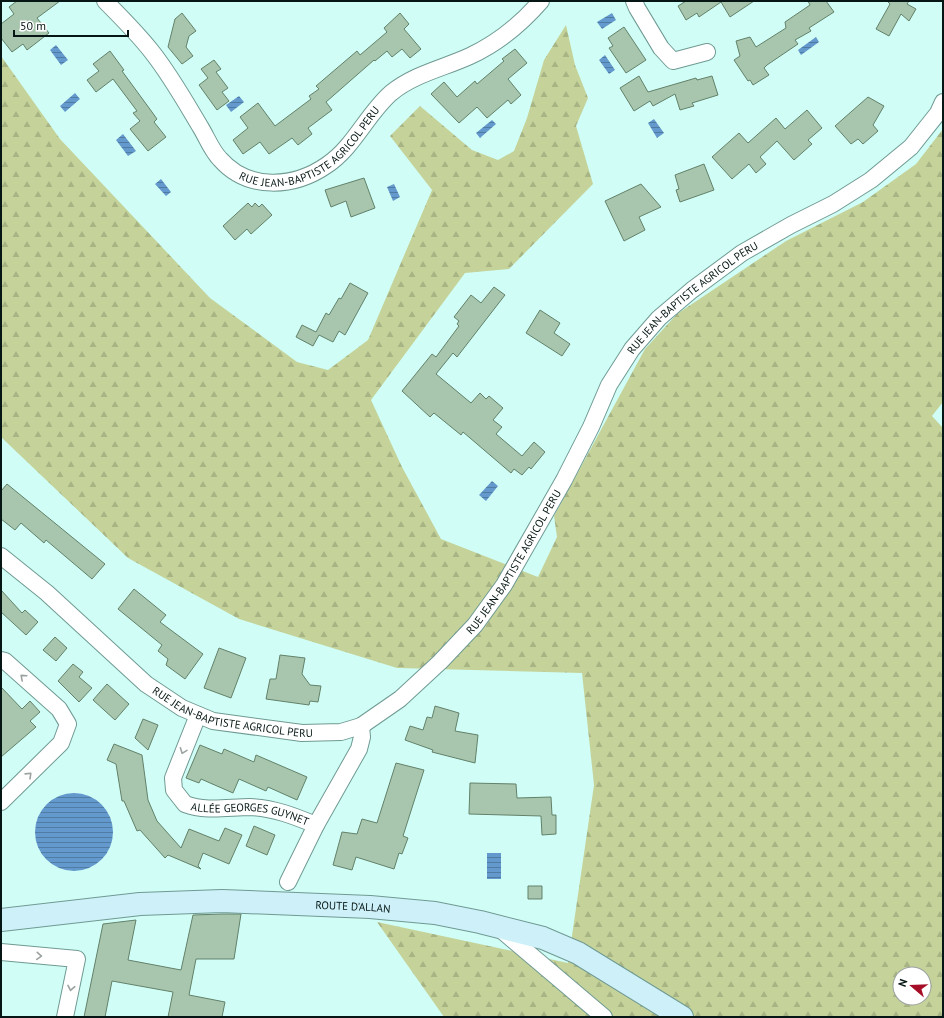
<svg xmlns="http://www.w3.org/2000/svg" width="944" height="1018" viewBox="0 0 944 1018" font-family="'PT Sans',sans-serif">
	<defs>
		<pattern id="forest-firs" width="22" height="20" patternUnits="userSpaceOnUse"><rect width="22" height="20" fill="#c5d39a"/><path d="M5 1l3.5 6h-7zM16 11l3.5 6h-7z" fill="#a8b484"/></pattern>
		<pattern id="water-rules" width="6" height="5" patternUnits="userSpaceOnUse"><rect width="6" height="5" fill="#6399cc"/><path d="M0 2.5h6" fill="none" stroke="#507ca4"/></pattern>
	</defs>
	<rect width="100%" height="100%" fill="#d0fef6"/>
	<path fill="url(#forest-firs)" fill-rule="evenodd" d="M566,25L575,65L588,98L576,126L593,184L509,269L465,273L371,400L402,467L441,539L538,577L557,537L554,516L645,349L677,314L786,241L863,202L916,164L943,129V402L932,416L943,428V1017H444L377,922L568,963L594,785L582,673L397,668L239,619L128,558L1,437V56L60,139L210,298L297,362L328,370L368,340L432,190L390,136L420,106L472,150L498,160L514,151L527,118L544,60ZM900,974H924V998H900Z"/>
	<path fill="url(#water-rules)" d="M612,13L616,20L602,29L597,22Z
		M816,37L819,42L801,55L798,50Z
		M56,45L68,60L61,65L50,50Z
		M605,55L615,70L609,74L599,60Z
		M75,93L80,99L65,112L60,106Z
		M239,96L244,102L231,112L226,105Z
		M654,119L664,133L657,138L648,123Z
		M492,120L496,124L480,138L476,133Z
		M123,134L136,151L128,156L116,140Z
		M161,179L171,192L166,196L155,184Z
		M394,184L400,197L393,201L387,187Z
		M492,481L498,486L486,501L479,495Z
		M35 832a39 39 0 1 1 78 0a39 39 0 1 1-78 0Z
		M487,853H501V879H487Z"/>
	<path fill="#a7c6ad" stroke="#63816a" d="M17,1H60L37,18L49,33L27,50L23,44L12,52L1,38V24L14,14L9,7Z
		M686,1H754L730,17L721,2L699,17L697,13L686,20L678,6Z
		M808,1H826L834,12L809,28L811,31L795,40L798,44L767,65L764,68L769,75L753,85L750,80L748,81L734,60L740,56L736,41L750,37L756,47L786,28L785,22L810,5Z
		M887,1H909L907,4L916,9L909,21L901,14L889,36L876,29L890,4Z
		M182,13L196,31L189,36L186,47L193,56L182,64L168,47L175,19Z
		M400,13L409,24L404,29L421,49L410,58L402,49L392,57L387,51L375,61L374,60L326,102L332,110L308,128L312,134L298,145L292,138L269,154L260,142L243,154L233,140L248,128L240,117L258,103L275,126L311,99L309,96L319,89L316,86L357,51L360,55L387,32L384,28Z
		M624,27L646,60L626,73L609,48L613,46L608,38Z
		M515,49L527,63L508,79L521,95L511,104L508,100L487,118L477,107L459,123L431,94L444,82L457,97L475,81L477,84L504,61L502,59Z
		M110,51L124,70L122,71L152,112L157,119L154,122L166,137L148,151L130,129L140,121L133,113L137,111L113,79L96,92L87,80L99,71L93,64Z
		M214,60L221,69L216,72L228,88L222,92L229,101L217,110L199,85L208,78L201,69Z
		M639,76L648,92L696,78L697,80L712,76L718,95L692,103L694,106L680,110L675,94L653,106L650,101L634,111L620,88Z
		M868,97L884,106L873,125L878,131L863,144L858,139L851,144L835,126Z
		M807,110L822,128L808,140L812,144L794,160L777,141L760,157L766,164L756,173L749,164L732,179L712,157L739,133L748,143L776,118L785,129Z
		M704,164L714,190L680,202L676,190L679,189L675,175Z
		M364,178L375,208L351,217L346,201L331,207L325,190Z
		M641,184L661,207L639,217L645,230L624,241L605,201Z
		M248,203L252,207L255,203L259,207L262,204L272,215L251,234L247,229L235,240L223,226Z
		M350,283L368,293L345,335L339,331L333,342L319,335L313,346L296,337L302,325L316,332L326,313L329,315L339,298L341,299Z
		M494,287L505,295L457,357L453,353L436,374L471,403L480,393L486,399L489,396L503,408L493,420L502,427L496,434L522,456L534,442L545,452L531,469L529,467L522,475L514,469L511,473L463,432L461,435L434,413L430,417L402,391L432,354L436,357L459,326L457,324L459,321L454,317L471,295L481,303Z
		M540,310L560,323L554,333L570,344L562,356L526,333Z
		M7,484L105,564L92,579L46,540L44,543L21,523L15,530L1,519V491Z
		M134,589L166,615L160,622L203,654L185,679L166,665L168,659L158,651L162,645L118,609Z
		M1,590L22,613L25,610L38,622L26,635L1,612Z
		M55,637L67,648L56,661L43,650Z
		M219,648L246,658L231,698L204,688Z
		M280,655L305,658L302,674L310,685L321,686L318,702L310,701L309,705L266,699L270,679H276Z
		M73,664L83,672L79,677L92,688L79,702L58,681Z
		M107,684L129,704L115,720L93,700Z
		M1,687L22,709L30,701L40,712L30,721L36,727L1,757Z
		M435,706L459,713L455,731L478,735L475,763L432,752L433,750L405,740L410,726L423,730L427,717L432,718Z
		M143,719L158,725L148,750L135,738Z
		M114,744L142,755L148,800L157,821L181,848L189,829L219,841L225,828L242,835L229,864L203,853L198,866L201,869L168,855L165,858L140,830L137,831L124,801H122L116,764L107,760Z
		M200,745L222,754L224,749L254,762L256,755L307,777L297,800L268,787L266,791L239,779L233,793L201,779L199,783L186,778Z
		M396,763L424,770L403,836L408,838L402,854L399,853L394,869L356,857L352,870L333,865L342,832L357,834L362,819L377,823Z
		M470,783L516,784L517,798L551,797L552,815H556V834L542,835L541,816L469,814Z
		M254,826L275,835L267,855L246,846Z
		M528,886H542V899H528Z
		M222,914H241L234,959H196L189,995L225,1002L222,1017H168L173,992L112,981L105,1017H84L103,924L136,920L128,960L181,970L193,915Z"/>
	<g fill="none" stroke-linecap="round" stroke-linejoin="round">
		<defs>
			<g id="street">
				<path id="s1" d="M105,1C121,17 138,34 152,52C171,76 186,103 201,128C207,138 212,151 220,159C248,191 294,188 327,165C354,147 367,114 391,93C414,74 444,68 470,56C498,43 521,24 541,1"/>
				<path d="M634,1L637,8L661,48L673,61L707,52"/>
				<path id="s2" d="M1,556L47,593L146,684L182,708L213,721L302,733L341,732L361,726L400,699L440,662L475,625L504,585L564,480L591,427L609,385L632,349L659,318L692,290L742,253L791,225L833,204L871,180L911,147L938,113L943,102"/>
				<path d="M1,660L5,661L59,709L68,724L61,743L1,802"/>
				<path id="s3" d="M198,715L173,778L174,790L185,804C206,812 229,807 250,807C274,808 294,816 316,825"/>
				<path d="M288,882L316,825L359,749L362,737L361,726"/>
				<path d="M500,929L604,1017"/>
				<path d="M1,952L77,959L65,1017"/>
			</g>
			<g id="secondary">
				<path id="s4" d="M1,920L140,904L222,901L370,907L435,913L480,922L543,938L578,953L682,1017"/>
			</g>
		</defs>
		<use href="#street" stroke="#6f9a93" stroke-width="18"/>
		<use href="#secondary" stroke="#6f9a93" stroke-width="24"/>
		<use href="#street" stroke="#fff" stroke-width="16"/>
		<use href="#secondary" stroke="#cef0f8" stroke-width="22"/>
	</g>
	<defs><path id="oneway-chevron" d="M-2-3.5L2.5 0L-2 3.5" fill="none" stroke-width="1.6" stroke-linecap="round" stroke-linejoin="round"/></defs>
	<g stroke="#9ba2a1">
		<use href="#oneway-chevron" transform="translate(23 677) rotate(-138)"/>
		<use href="#oneway-chevron" transform="translate(183 751) rotate(111)"/>
		<use href="#oneway-chevron" transform="translate(29 775) rotate(-44)"/>
		<use href="#oneway-chevron" transform="translate(39 956) rotate(4)"/>
		<use href="#oneway-chevron" transform="translate(71 988) rotate(101)"/>
	</g>
	<g text-anchor="middle" dominant-baseline="central" stroke-width="3" stroke-linejoin="round" paint-order="stroke">
		<g font-size="11" fill="#051614" stroke="#fff">
			<text stroke="none"><textPath href="#s1" startOffset="306">RUE JEAN-BAPTISTE AGRICOL PERU</textPath></text>
			<text stroke="none"><textPath href="#s2" startOffset="971">RUE JEAN-BAPTISTE AGRICOL PERU</textPath></text>
			<text stroke="none"><textPath href="#s2" startOffset="647">RUE JEAN-BAPTISTE AGRICOL PERU</textPath></text>
			<text stroke="none"><textPath href="#s2" startOffset="287">RUE JEAN-BAPTISTE AGRICOL PERU</textPath></text>
			<text stroke="none"><textPath href="#s3" startOffset="164">ALLÉE GEORGES GUYNET</textPath></text>
			<text stroke="none"><textPath href="#s4" startOffset="353">ROUTE D'ALLAN</textPath></text>
		</g>
	</g>
	<rect width="944" height="1018" fill="none" stroke="#051614" stroke-width="4"/>
	<g transform="translate(912 986) rotate(289)"><circle r="19" fill="#ffffff" stroke="#9ba2a1"/>
	<path d="M0-3L7 15L0 10L-7 15Z" fill="#a60d26"/>
	<text y="-6" font-size="11" font-weight="bold" text-anchor="middle" fill="#051614">N</text>
	</g>
	<path d="M14 30v6h114v-6" fill="none" stroke="#051614" stroke-width="2"/>
	<text x="20" y="30" font-size="12" fill="#051614" stroke="#ffffff" stroke-width="3" paint-order="stroke">50 m</text>
</svg>
